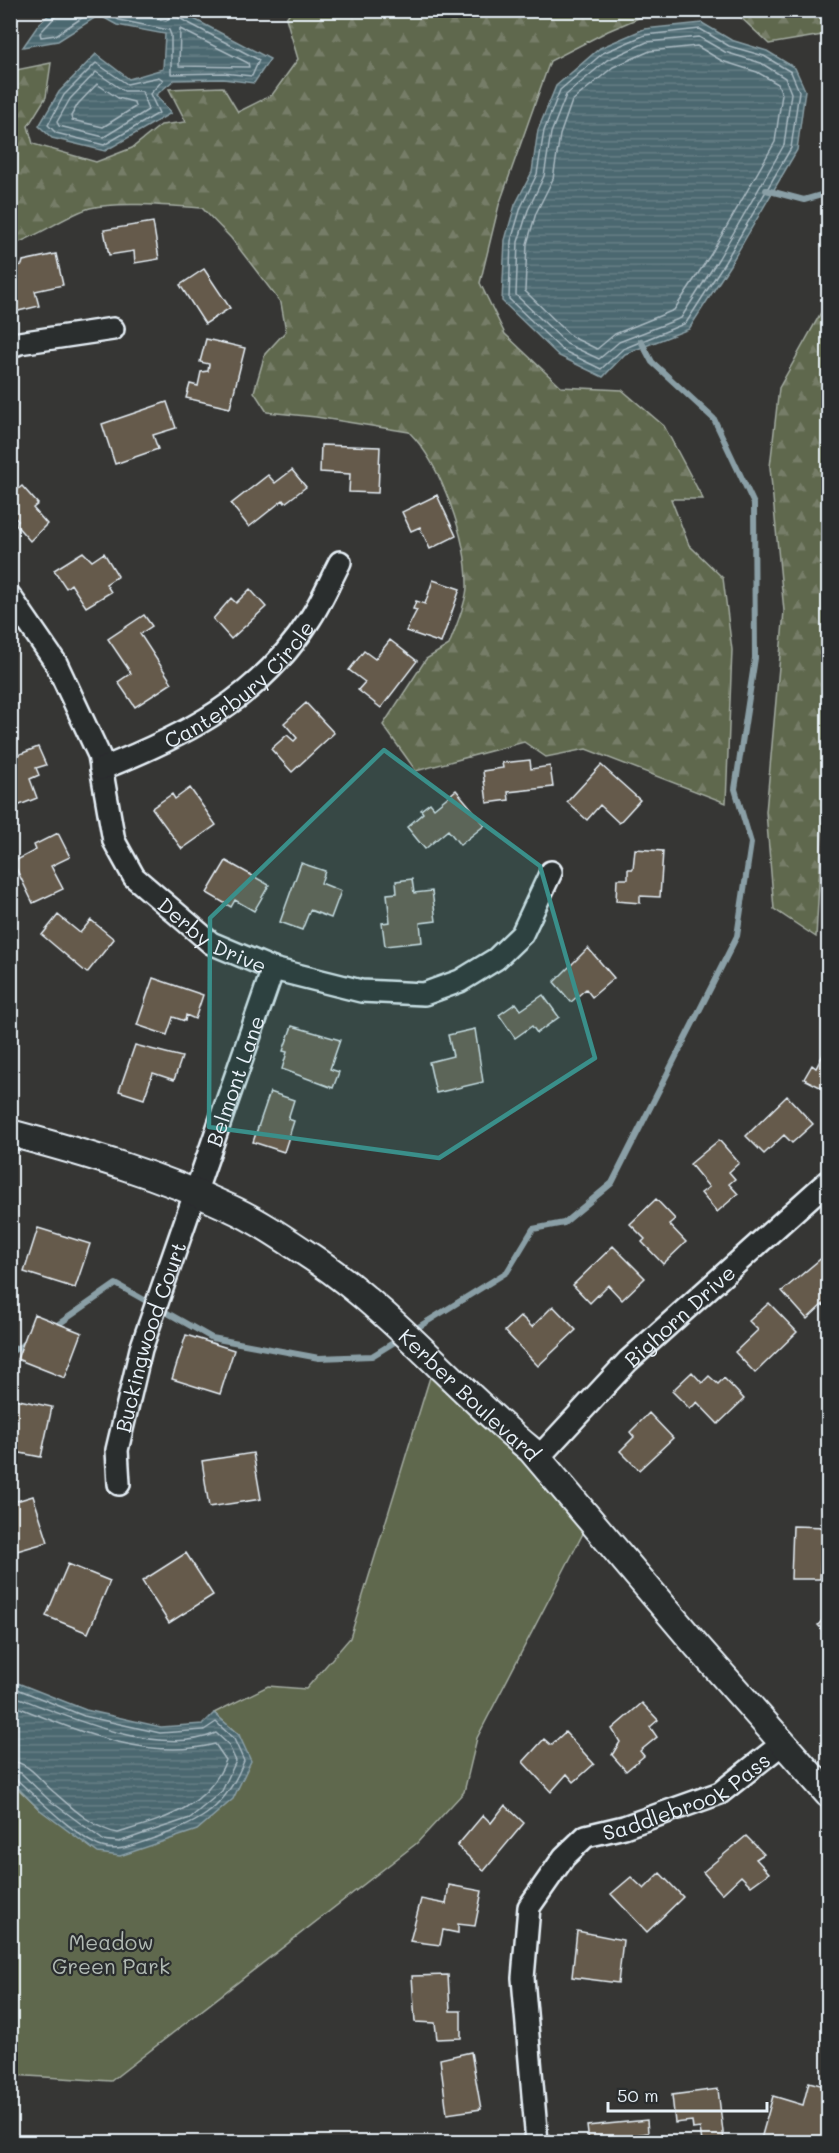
<svg xmlns="http://www.w3.org/2000/svg" width="839" height="2153" viewBox="0 0 839 2153" font-family="Mali,sans-serif">
	<defs>
		<pattern id="forest-firs" width="22" height="20" patternUnits="userSpaceOnUse" patternTransform="scale(1.5)"><rect width="22" height="20" fill="#5f674d"/><path d="M5 1l3.5 6h-7zM16 11l3.5 6h-7z" fill="#767d67"/></pattern>
		<pattern id="water-rules" width="6" height="5" patternUnits="userSpaceOnUse" patternTransform="scale(1.5)"><rect width="6" height="5" fill="#4c6870"/><path d="M0 2.5h6" fill="none" stroke="#667e85"/></pattern>
	</defs>
	<rect width="100%" height="100%" fill="#363634"/>
	<filter id="ink" filterUnits="userSpaceOnUse"><feTurbulence type="fractalNoise" baseFrequency=".0167" numOctaves="2"/><feDisplacementMap in="SourceGraphic" scale="12" xChannelSelector="R" yChannelSelector="G"/><feConvolveMatrix kernelMatrix="1 2 1 2 8 2 1 2 1" color-interpolation-filters="sRGB"/></filter>
	<g filter="url(#ink)">
		<path fill="#5f674d" stroke="#a4aca2" stroke-width="1.5" d="M435,1361L590,1520L477,1738L464,1792L417,1843L111,2081L11,2075L10,1781L40,1810L239,1735L214,1713L268,1686L306,1689L350,1638Z"/>
		<path fill="url(#forest-firs)" stroke="#a4aca2" stroke-width="1.5" d="M291,11L645,10L648,14L608,31L550,61L499,205L480,283L505,334L561,387L622,390L664,426L703,499H671L689,545L723,578L732,650L726,803L586,749L546,757L524,742L416,771L383,725L426,659L449,645C455,628 466,605 467,587C468,541 441,464 409,432L316,417L267,412L254,392L265,354L286,331L281,303L231,238L202,208C173,206 118,201 90,208C66,215 38,237 11,245V71L51,63L46,97L28,126L33,144L96,162L132,148L161,125L186,122L169,89L223,87L238,112L272,95L298,59L286,18Z
			M734,11H828V34L769,44Z
			M828,300V786L824,796L816,937L774,909L766,812L784,611L770,467L779,388Z"/>
		<path fill="url(#water-rules)" stroke="#8a9fa6" stroke-width="1.5" d="M177,10L270,59L254,83L223,79L174,80L156,95L171,113L105,151L52,138L39,126L59,92L96,54L129,79L163,69L165,34L117,25L99,15L58,41L23,47L39,24L53,11Z
			M702,23L731,40L767,51L795,68L805,90L797,150L730,265L689,329L625,354L603,377L559,356L502,301L505,240L515,205L532,172L538,130L556,86L600,48L644,29Z
			M10,1680L86,1710L161,1727L203,1724L214,1713L239,1735L251,1761L233,1799L197,1830L120,1856L98,1853L40,1810L11,1781Z"/>
		<g fill="none" stroke-linecap="round" stroke-linejoin="round">
			<path stroke="#aabac2" stroke-width="1.5" d="M56,10L55,17L40,33L41,37L56,35L94,10
				M103,10L119,20L169,30L171,35V74L223,73L252,76L259,60L179,18L176,10
				M118,10L166,21L169,18L168,10
				M180,29L248,63L249,67L179,66Z
				M700,29L729,46L764,56L791,72L799,91L791,148L725,262L686,323L623,349L601,369L562,350L509,299L511,241L521,207L537,174L544,131L560,90L603,53L645,35Z
				M699,37L725,52L761,63L785,78L791,93L784,145L719,258L681,318L619,342L599,359L567,344L516,295L518,242L528,210L544,176L551,133L566,95L607,60L647,42Z
				M697,46L722,61L757,72L778,84L782,94L775,142L711,254L674,310L615,334L597,349L572,337L525,291L527,244L536,213L553,179L560,135L572,101L613,67L650,51Z
				M96,63L127,84L159,77L163,80L150,94L159,113L104,145L56,133L48,125L64,95Z
				M96,72L124,91H142L148,110L104,137L59,126L57,122L70,99Z
				M97,84L118,98L134,102L135,107L103,127L72,120L71,116L78,104Z
				M10,1686L84,1716L160,1733L204,1730L216,1722L234,1739L244,1761C223,1814 197,1823 146,1841C131,1846 118,1852 102,1847C81,1841 34,1795 16,1779L10,1777
				M10,1694C64,1716 160,1758 216,1733L228,1744L236,1761L222,1791L190,1818L119,1842L103,1840L49,1800L21,1773L10,1770
				M10,1704C73,1729 147,1762 215,1744L226,1760C207,1809 163,1819 118,1833C96,1830 71,1807 55,1793C41,1782 30,1762 10,1761"/>
			<path stroke="#8a9fa6" stroke-width="6" d="M766,190L804,200L828,193
				M53,1328L116,1284L212,1338L319,1358L372,1356L401,1338
				M412,1331L507,1272L533,1229L564,1223L612,1183L737,936L751,843L735,789L755,658L754,504L714,419L652,362L641,341
				M10,1352L29,1342"/>
		</g>
		<path fill="#655a4c" stroke="#e8f1f8" stroke-width="1.5" d="M153,222L159,259L135,263L134,251L109,255L104,230Z
			M56,254L63,285L35,291L39,306L10,313V268L22,265L23,261Z
			M204,269L230,308L205,324L180,285Z
			M206,339L245,348L230,408L186,398L190,384L198,386L201,372L208,371L209,364L200,362Z
			M167,402L176,428L153,435L158,449L115,464L102,424Z
			M321,445L380,447L378,493L349,492L350,474L320,472Z
			M292,470L306,487L285,503L283,500L249,527L231,504L268,475L275,483Z
			M22,486L38,504L33,508L47,524L30,541L15,524L18,521L10,512V496Z
			M437,495L456,536L430,549L420,527L411,531L402,512Z
			M83,552L92,561L104,553L118,576L106,584L111,592L86,607L71,584L66,588L54,570Z
			M433,580L460,589L441,643L406,631L417,610L413,609L416,601L425,604Z
			M250,589L266,607L231,639L213,619L231,598L236,603Z
			M144,615L152,626L140,634L172,683L135,707L118,682L131,673L108,639Z
			M390,640L417,661L381,708L358,690L365,682L349,670L364,651L375,659Z
			M306,703L334,733L292,772L271,749L287,735L294,741L297,738L284,723Z
			M38,747L46,765L36,768L39,775L30,779L37,798L10,809V758Z
			M530,760L531,769L550,766L553,787L508,792L509,800L487,803L483,771L503,768L502,763Z
			M601,765L640,800L619,823L600,805L587,820L567,802Z
			M190,788L216,825L182,849L152,808L172,794L175,799Z
			M456,790L485,825L460,845L448,830L425,849L407,827L423,813L421,810L430,803L434,808Z
			M58,833L70,857L51,866L63,889L33,903L13,862L36,850L34,845Z
			M635,849L663,851L660,897L640,896V903L616,901L617,879H628V869H633Z
			M226,861L269,885L254,911L235,900L231,907L207,893Z
			M301,863L325,871L321,883L341,891L331,918L310,910L302,930L280,922Z
			M412,879L414,893L432,891L436,921L420,923L422,942L385,946L382,923L390,922L387,894L397,893L396,881Z
			M58,915L80,933L91,920L114,939L87,973L42,935Z
			M588,948L614,978L592,997L586,989L571,1002L554,982Z
			M153,978L203,995L195,1019L186,1015L185,1021L173,1017L167,1035L137,1025Z
			M543,995L559,1017L537,1033L532,1026L515,1038L499,1015L516,1003L521,1010Z
			M292,1026L340,1040L330,1069L339,1072L333,1088L282,1069L287,1052L283,1051Z
			M475,1029L483,1082L436,1093L429,1062L453,1056L448,1035Z
			M135,1045L182,1057L174,1080L153,1073L144,1099L119,1091Z
			M828,1045V1091L804,1079L812,1065L816,1068Z
			M270,1092L294,1100L288,1119L294,1121L284,1152L253,1142Z
			M787,1096L813,1124L792,1143L784,1135L764,1154L746,1136Z
			M719,1140L739,1163L729,1172L735,1179L729,1184L738,1194L717,1212L701,1193L709,1187L690,1164Z
			M656,1199L675,1219L669,1224L686,1242L663,1264L642,1242L645,1239L630,1224Z
			M38,1228L90,1244L75,1288L24,1272Z
			M613,1246L645,1278L622,1300L608,1285L590,1303L573,1285Z
			M824,1256L828,1260V1304L826,1307L823,1304L807,1319L782,1291Z
			M769,1303L797,1332L755,1373L735,1352L758,1330L749,1321Z
			M553,1306L576,1330L538,1366L505,1331L521,1316L532,1327Z
			M34,1314L82,1333L65,1378L17,1359Z
			M186,1335L234,1350L220,1394L172,1379Z
			M692,1372L702,1383L709,1376L718,1384L724,1378L744,1399L718,1424L697,1402L690,1409L672,1391Z
			M10,1398L52,1407L41,1457L10,1451Z
			M649,1413L673,1438L639,1470L620,1451L634,1437L630,1432Z
			M253,1453L261,1499L209,1507L202,1461Z
			M33,1496L48,1542L10,1553V1503Z
			M793,1526L828,1527V1555H821L820,1579H791Z
			M186,1553L213,1595L169,1623L142,1581Z
			M68,1564L110,1581L88,1633L46,1616Z
			M828,1614V1636L818,1625Z
			M642,1703L658,1720L650,1727L657,1737L640,1751L644,1756L626,1771L612,1755L620,1742L612,1729Z
			M565,1732L594,1764L574,1782L567,1774L551,1792L523,1762L544,1739L551,1745Z
			M505,1805L524,1823L484,1871L457,1846L483,1815L491,1823Z
			M746,1836L764,1854L756,1859L769,1873L751,1886L741,1876L722,1894L703,1872Z
			M660,1873L683,1897L647,1932L611,1894L631,1877L644,1889Z
			M449,1885L482,1891L475,1926L458,1924V1933L443,1930L440,1945L410,1941L421,1899L446,1904Z
			M577,1931L623,1940L618,1983L572,1977Z
			M448,1975L450,2011H461V2038L437,2039L435,2023L415,2022L412,1976Z
			M471,2052L481,2109L447,2114L440,2059Z
			M809,2082L828,2087V2142L800,2136L798,2142H773L761,2139L773,2096L803,2105Z
			M718,2089L724,2141L702,2142L700,2128L693,2129L692,2121L675,2123L672,2095Z
			M647,2120L648,2133L636,2135V2142H589L587,2126Z"/>
		<g fill="none" stroke-linecap="round" stroke-linejoin="round">
			<defs>
				<g id="minor">
					<path d="M10,347L19,343L113,329"/>
					<path id="s1" d="M10,596L56,663L99,755L114,841L134,877L211,943L273,969L361,991L424,994L460,981L496,959L522,934L551,872"/>
					<path id="s2" d="M101,769C185,736 260,698 310,619C322,601 330,581 340,562"/>
					<path id="s3" d="M538,1458L628,1361L828,1181"/>
					<path id="s4" d="M119,1484L117,1450L141,1349L273,969"/>
					<path id="s5" d="M537,2142L523,1978L529,1907L564,1857L586,1836L624,1827L720,1793L783,1743"/>
				</g>
				<g id="tertiary">
					<path id="s6" d="M10,1133C85,1153 160,1175 230,1208C259,1221 289,1242 316,1260C395,1314 457,1390 531,1450L697,1646L828,1794"/>
				</g>
			</defs>
			<use href="#minor" stroke="#e8f1f8" stroke-width="26"/>
			<use href="#tertiary" stroke="#e8f1f8" stroke-width="30"/>
			<use href="#minor" stroke="#2a2d2e" stroke-width="21"/>
			<use href="#tertiary" stroke="#2a2d2e" stroke-width="26"/>
		</g>
	</g>
	<path fill="#3a8f8a" fill-opacity="0.2" stroke="#3a8f8a" stroke-width="4.5" stroke-linejoin="round" d="M384,750L540,866L595,1058L439,1158L209,1127L210,918Z"/>
	<g text-anchor="middle" dominant-baseline="central" stroke-width="4.5" stroke-linejoin="round" paint-order="stroke">
		<g font-size="21" fill="#e8f1f8" stroke="#2a2d2e">
			<text stroke="none"><textPath href="#s2" startOffset="164">Canterbury Circle</textPath></text>
			<text stroke="none"><textPath href="#s1" startOffset="410">Derby Drive</textPath></text>
			<text stroke="none"><textPath href="#s4" startOffset="422">Belmont Lane</textPath></text>
			<text stroke="none"><textPath href="#s3" startOffset="201">Bighorn Drive</textPath></text>
			<text stroke="none"><textPath href="#s4" startOffset="152">Buckingwood Court</textPath></text>
			<text stroke="none"><textPath href="#s6" startOffset="538">Kerber Boulevard</textPath></text>
			<text stroke="none"><textPath href="#s5" startOffset="436">Saddlebrook Pass</textPath></text>
		</g>
		<g font-size="21" fill="#b1bab4" stroke="#2a2d2e">
			<text x="111" y="1941">Meadow<tspan x="111" dy="24">Green Park</tspan></text>
		</g>
	</g>
	<rect width="839" height="2153" fill="none" stroke="#2a2d2e" stroke-width="36"/>
	<rect x="18" y="18" width="803" height="2117" fill="none" stroke="#e8f1f8" stroke-width="2" filter="url(#ink)"/>
	<path d="M608 2102v9h159v-9" fill="none" stroke="#e8f1f8" stroke-width="3"/>
	<text x="617" y="2102" font-size="18" fill="#e8f1f8" stroke="#2a2d2e" stroke-width="4.5" paint-order="stroke">50 m</text>
</svg>
